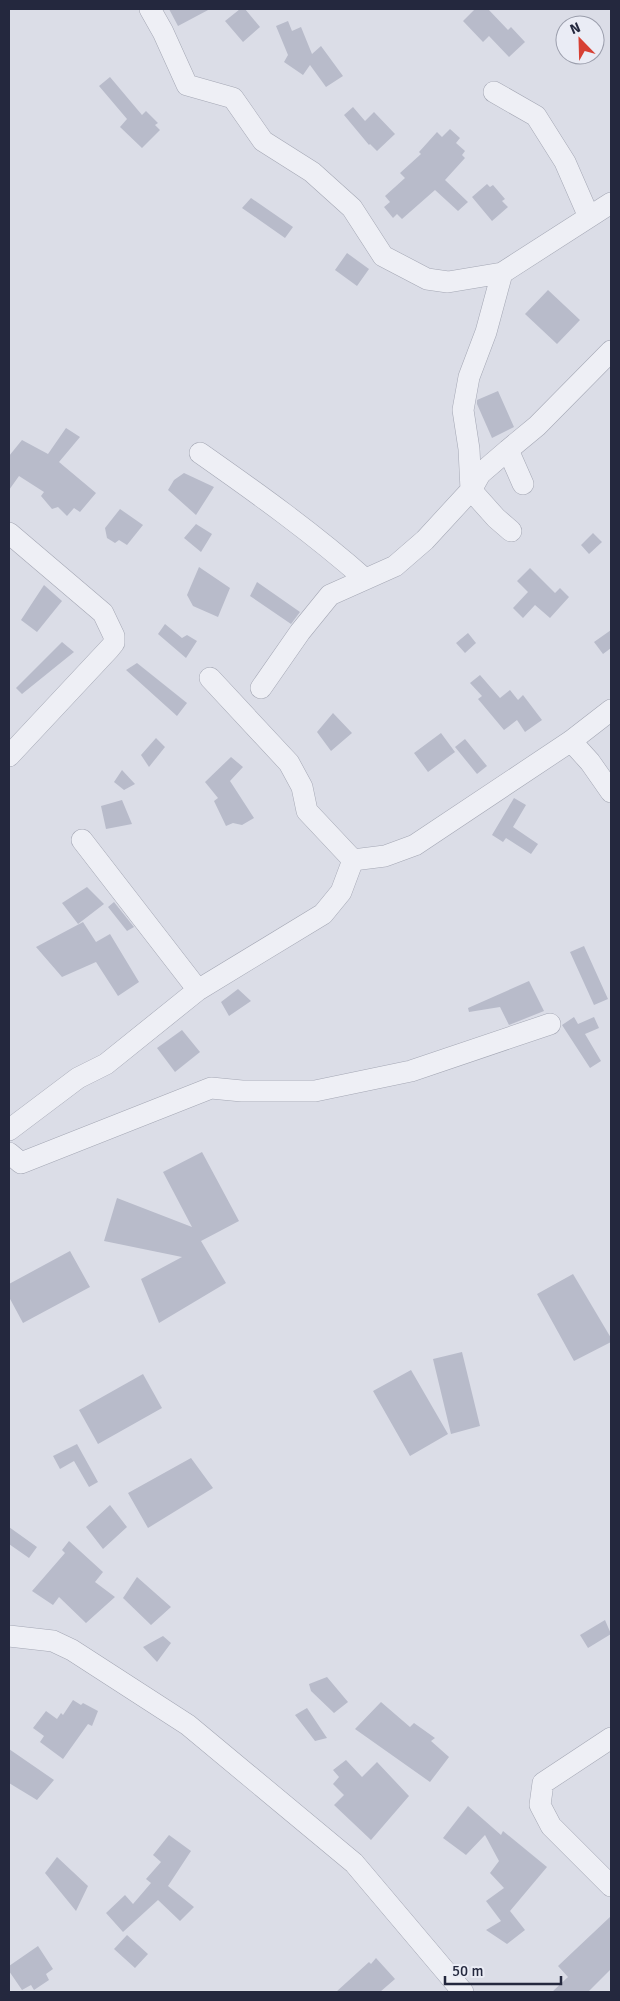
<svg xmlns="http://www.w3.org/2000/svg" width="620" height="2001" viewBox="0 0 620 2001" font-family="Signika,sans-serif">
	<rect width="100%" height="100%" fill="#dbdde7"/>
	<path fill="#b8bbca" d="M169,9H210L178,26Z
		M240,9H245L260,27L243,42L225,21Z
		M475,9H488L508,30L511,27L525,42L509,57L489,36L483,42L463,21Z
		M288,21L292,31L301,27L312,54L321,46L343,76L326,87L310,65L303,75L284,62L288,55L276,26Z
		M110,77L142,115L146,111L158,123L155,125L160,130L142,148L120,127L127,119L99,86Z
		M353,107L365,121L374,112L395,134L377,151L370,144L369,145L344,115Z
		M450,129L460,138L456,143L465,151L462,155L465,158L445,180L468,202L458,211L435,190L402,219L397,214L393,218L384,207L390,202L385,196L405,178L400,173L421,154L419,152L437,132L442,137Z
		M487,184L490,187L493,185L505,199L502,201L508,207L492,221L472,197Z
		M251,198L293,227L285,238L242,208Z
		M347,253L369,269L357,286L335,270Z
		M548,290L580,320L557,344L525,314Z
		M498,391L514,427L492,438L477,404V400Z
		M66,428L80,437L59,462L96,493L80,512L74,508L67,516L58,507L52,509L41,496L44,492L19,476L9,490V456L22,440L48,454Z
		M184,473L214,487L196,515L168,490L174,480Z
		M120,509L143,525L127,545L119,540L115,543L107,538L105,528Z
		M196,524L212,534L201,552L184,538Z
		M593,533L602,542L589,554L581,545Z
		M199,567L230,588L218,617L193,606L187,595Z
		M530,568L555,593L560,588L569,597L550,618L535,605L523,618L513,608L528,592L517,581Z
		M257,582L300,612L291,624L250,596Z
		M44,585L62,601L37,632L21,620Z
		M165,624L182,638L187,635L197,641L186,658L158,634Z
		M611,630V648L603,654L594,642Z
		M468,633L476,643L465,653L456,643Z
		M62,642L74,652L22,694L16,688Z
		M137,663L187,703L177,716L126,670Z
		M480,675L500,698L510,690L518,700L523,695L542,720L525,732L517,720L504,730L478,699L482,696L470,683Z
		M333,713L352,733L331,751L317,732Z
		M441,733L455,752L428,772L414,753Z
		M156,738L165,747L149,767L141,755Z
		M465,739L487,766L477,774L455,747Z
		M231,757L243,767L230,781L254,818L242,825L233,823L226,826L214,801L218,798L205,782Z
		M122,770L135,784L124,790L114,782Z
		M514,798L526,805L513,827L538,844L531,854L506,838L503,842L492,835Z
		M122,800L132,824L106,829L101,806Z
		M87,887L104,904L78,924L62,903Z
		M114,902L134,927L127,931L108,907Z
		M83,922L96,942L110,934L139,982L118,996L96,962L62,977L36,947Z
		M584,946L608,999L594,1005L570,952Z
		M529,981L544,1011L509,1025L500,1007L469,1012L468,1008Z
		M238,989L251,1001L229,1016L221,1002Z
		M574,1017L578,1024L594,1017L599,1028L585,1034L601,1061L590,1068L562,1025Z
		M182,1030L200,1052L175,1072L157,1048Z
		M202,1152L239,1221L201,1241L226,1283L159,1323L141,1279L182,1257L104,1241L117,1198L192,1227L163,1172Z
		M70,1251L90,1287L23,1323L9,1297V1284Z
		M573,1274L611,1338V1342L574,1361L537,1294Z
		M462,1352L480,1426L451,1434L433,1359Z
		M411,1370L448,1434L410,1456L373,1391Z
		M143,1374L162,1408L98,1444L79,1410Z
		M77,1444L98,1482L89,1487L74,1461L60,1469L53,1456Z
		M191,1458L213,1488L148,1528L128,1493Z
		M110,1505L127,1527L103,1549L86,1527Z
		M9,1527L37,1547L29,1558L9,1544Z
		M69,1541L103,1572L95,1582L115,1597L86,1623L59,1597L53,1605L32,1591L65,1553L62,1550Z
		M137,1577L171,1607L151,1625L123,1598Z
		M605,1620L611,1634L588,1648L580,1635Z
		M163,1636L171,1643L157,1662L143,1647Z
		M327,1677L348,1702L334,1713L311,1691L309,1684Z
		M73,1700L81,1705L83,1703L98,1711L92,1726L88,1724L63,1759L40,1742L44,1736L33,1728L46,1711L57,1719L61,1713L63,1715Z
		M381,1702L410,1727L414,1723L435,1738L431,1741L449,1757L430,1782L355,1729Z
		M307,1708L327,1738L315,1741L295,1715Z
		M9,1749L54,1780L37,1800L9,1783Z
		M346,1760L362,1777L377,1762L409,1796L371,1840L334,1805L344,1795L333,1784L339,1777L333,1770Z
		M468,1806L501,1835L503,1831L547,1867L510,1911L525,1930L507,1944L486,1930L501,1921L486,1901L504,1888L490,1873L499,1861L485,1835L466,1855L443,1838Z
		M169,1835L191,1851L168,1886L194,1907L180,1921L158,1900L123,1932L106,1913L125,1895L133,1904L151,1883L146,1879L161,1862L153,1855Z
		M57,1857L88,1886L76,1911L45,1873Z
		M611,1916V1969L588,1992H552L568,1977L558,1966Z
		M127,1935L148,1954L135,1968L114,1949Z
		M38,1946L53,1969L46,1974L49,1980L34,1990L31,1985L22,1990L9,1971V1966Z
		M376,1958L395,1979L380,1992H336L369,1962L371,1964Z"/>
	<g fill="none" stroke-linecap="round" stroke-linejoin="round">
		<defs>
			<path id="minor" d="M150,9L163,32L187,85L233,98L263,141L312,172L352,208L383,256L427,279L448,282L502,273L611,203
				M494,92L536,116L565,162L589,217
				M502,273L486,332L469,377L463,410L469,449L471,490L496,518L511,531
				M200,453C257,493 313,533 365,579
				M523,484L508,450L537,426L611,351
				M9,533L103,613L114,636V643L110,648L9,756
				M210,678L289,763L302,787L307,811L353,860
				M261,688L300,632L330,595L395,566L425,540L471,490L480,474L508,450
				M571,741L590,762L611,792
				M82,840L198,990
				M9,1130L78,1078L106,1064L198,990L323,914L341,892L353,860L385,856L415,845L571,741L611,710
				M9,1153L21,1163L211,1088L242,1091H315L411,1071L550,1024
				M9,1636L53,1641L72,1650L188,1725L354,1863L463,1992
				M611,1738L543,1783L540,1805L551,1826L611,1886"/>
		</defs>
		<use href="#minor" stroke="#a4a7b4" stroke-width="22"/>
		<use href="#minor" stroke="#eeeff5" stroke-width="21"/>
	</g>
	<rect width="620" height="2001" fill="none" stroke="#24283e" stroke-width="20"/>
	<g transform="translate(580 40) rotate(337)"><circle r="24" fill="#eaecf5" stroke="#9b9eac"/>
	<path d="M0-4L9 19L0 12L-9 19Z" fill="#d74034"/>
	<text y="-8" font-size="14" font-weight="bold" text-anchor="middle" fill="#24283e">N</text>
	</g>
	<path d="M445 1976v8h116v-8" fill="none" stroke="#24283e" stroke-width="2.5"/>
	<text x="452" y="1976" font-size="15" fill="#24283e" stroke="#eaecf5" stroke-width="4" paint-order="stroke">50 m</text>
</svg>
